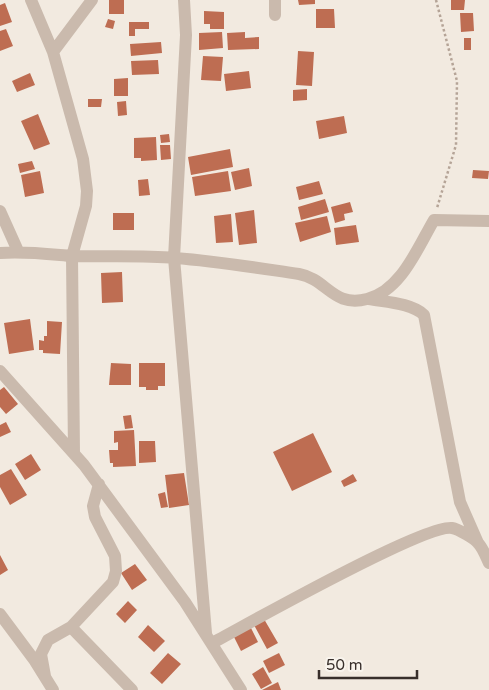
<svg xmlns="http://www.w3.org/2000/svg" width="489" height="690" viewBox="0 0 489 690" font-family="'Varela Round',sans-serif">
	<rect width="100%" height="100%" fill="#f2eae0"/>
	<path fill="#be6d52" d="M109,0H124V14H109Z
		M298,0H315V4L299,5Z
		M451,0H465L464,10H451Z
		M5,3L12,22L0,26V5Z
		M316,9H334L335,28H316Z
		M204,11L224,12V29H210V24H204Z
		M460,13H473L474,31L461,32Z
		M108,19L115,21L113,29L105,27Z
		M129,22H149V29H135V36H129Z
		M6,29L13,46L0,51V31Z
		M222,32L223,48L199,50V33Z
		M245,32V38L259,37V49L228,50L227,33Z
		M464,38H471V50H464Z
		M161,42L162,53L131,56L130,44Z
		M298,51L314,52L312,86L296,85Z
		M203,56L223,57L221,81L201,80Z
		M158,60L159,74L132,75L131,61Z
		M249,71L251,88L226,91L224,74Z
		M30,73L35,85L17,92L12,81Z
		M128,78V96H114V79Z
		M307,89V100L293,101V90Z
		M88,99H102L101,107H88Z
		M126,101L127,115L118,116L117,102Z
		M38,114L50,144L34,150L21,121Z
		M344,116L347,133L319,139L316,121Z
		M169,134L170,142L161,143L160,135Z
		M156,137L157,160L141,161V158H134V138Z
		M160,145H170L171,159L161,160Z
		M230,149L233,167L191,175L188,157Z
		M32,161L35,169L20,173L18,164Z
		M249,168L252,186L235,190L231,172Z
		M473,170L489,171L488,179L472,178Z
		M40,171L44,193L25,197L21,175Z
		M228,171L231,191L195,196L192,177Z
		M148,179L150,195L139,196L138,180Z
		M319,181L323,194L299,200L296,187Z
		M325,199L329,212L301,220L298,207Z
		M350,202L353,212L344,214L345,220L335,223L331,207Z
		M254,210L257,243L239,245L235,213Z
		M113,213H134V230H113Z
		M231,214L233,242L216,243L214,216Z
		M327,216L331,232L300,242L295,223Z
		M356,225L359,242L336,245L334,228Z
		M122,272L123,302L102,303L101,273Z
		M30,319L34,350L9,354L4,323Z
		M47,321L62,322L60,354L43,353V350H39V340L44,341V336H47Z
		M111,363L131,364V385H109Z
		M139,363H165V386H158V390H146V387H139Z
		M4,387L18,404L6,414L0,407V390Z
		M131,415L133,428L125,429L123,416Z
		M6,422L11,432L0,437V425Z
		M134,430L136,466L113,467V463H110L109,450H118V442L114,443V431Z
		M313,433L332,472L292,491L273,452Z
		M139,441H155L156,462L139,463Z
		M31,454L41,470L25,480L15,464Z
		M11,469L27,495L10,505L0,487V475Z
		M184,473L189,505L169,508L165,475Z
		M353,474L357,481L344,487L341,481Z
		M165,492L168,507L161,508L158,494Z
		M0,555L8,570L0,575Z
		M135,564L147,580L132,590L121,573Z
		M128,601L137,610L125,623L116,614Z
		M264,619L278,643L267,649L254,625Z
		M148,625L165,641L154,652L138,637Z
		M250,626L258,642L241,651L233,635Z
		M168,653L181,664L162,684L150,673Z
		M279,653L285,665L269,673L263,661Z
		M263,667L272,683L261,689L252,674Z
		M278,682L281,690H262Z"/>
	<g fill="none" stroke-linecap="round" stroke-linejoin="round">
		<path stroke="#b5a497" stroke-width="2.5" stroke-dasharray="2.5 2.5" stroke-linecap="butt" d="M436,0L457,81L456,145L437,208"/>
		<path stroke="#cabaad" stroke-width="12" d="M31,0L53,52L83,159L87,191L86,206L72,256L74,454
			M184,0L186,35L174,258L206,633
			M275,0V15
			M53,52L92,0
			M0,211L18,251
			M0,253C24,251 48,254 72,256C106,257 141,255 175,258C216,261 258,268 299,274C327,279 333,308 367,299C401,291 418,247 434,220L489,221
			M369,299C385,302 412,303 424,315L460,502L478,543
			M0,371L84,465L185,602L241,690
			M0,614L35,661L53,690
			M71,627L132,690
			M212,643C248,624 424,524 452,528C458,529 474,538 478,543C483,548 486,557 489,563
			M45,676L41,654L48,640L71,627L113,582L116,571L115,556L95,517L93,506L99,484"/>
	</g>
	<path d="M319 670v8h98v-8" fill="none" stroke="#382f2b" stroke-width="2.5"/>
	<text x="326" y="670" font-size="15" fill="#382f2b" stroke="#f9f4ed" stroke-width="4" paint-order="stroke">50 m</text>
</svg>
